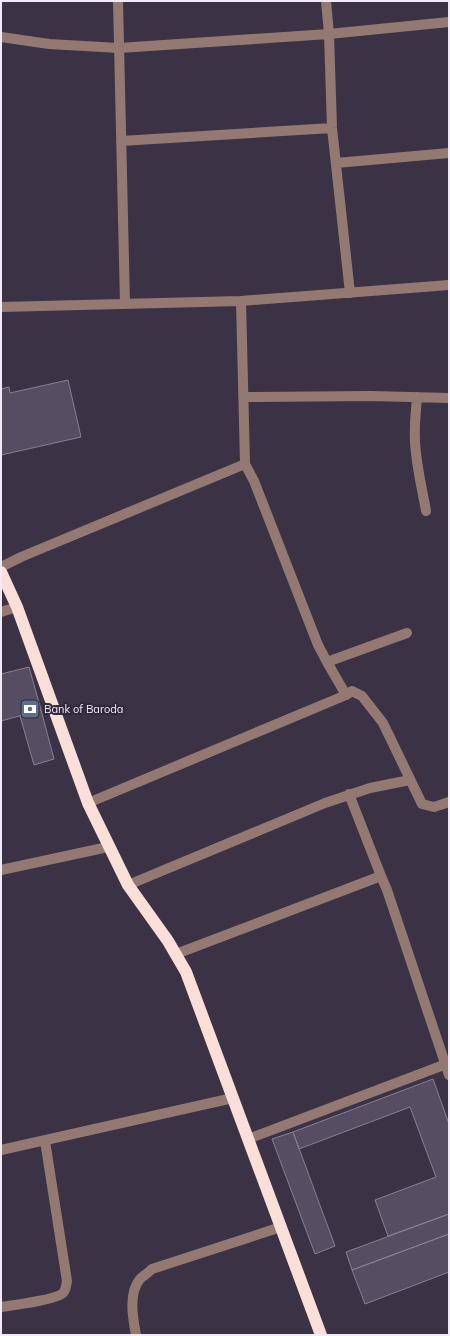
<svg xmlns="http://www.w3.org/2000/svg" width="450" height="1336" viewBox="0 0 450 1336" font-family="Mulish,sans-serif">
	<rect width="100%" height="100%" fill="#3c3246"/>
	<path fill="#574d62" stroke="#897e94" d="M68,380L81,437L1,455V389L9,387L10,393Z
		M29,667L41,710L1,721V674Z
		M41,710L54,759L34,765L20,716Z
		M433,1079L449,1124V1214L388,1236L375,1200L436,1177L410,1107L299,1149L293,1132Z
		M293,1132L335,1246L315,1254L272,1139Z
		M449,1214V1234L352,1270L346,1252Z
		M449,1234V1272L365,1304L352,1270Z"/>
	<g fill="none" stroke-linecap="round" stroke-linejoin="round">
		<path stroke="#947973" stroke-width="10" d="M118,1L125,304
			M326,1L329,34L332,128L350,293
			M1,37L49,44L119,48L329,34L449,22
			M121,141L332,128
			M336,163L449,153
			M1,307L241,301L449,285
			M244,397L371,396L449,398
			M417,397C416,412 414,426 415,441C416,465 422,488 426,511
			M1,567L21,557L245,464L241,301
			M1,612L17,607
			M327,662L407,633
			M346,695L352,691L362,696L383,723L422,804L434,807L449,802
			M349,794L381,876
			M88,803L346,695L327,662L318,645L254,481L245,464
			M1,870L108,847
			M128,885L325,803L370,788L410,780
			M176,954L381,876L387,890L449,1075
			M248,1139L449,1063
			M1,1150L233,1098
			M1,1307C13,1305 56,1300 63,1293C66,1290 66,1286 67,1281L45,1141
			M136,1335C133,1319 128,1293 140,1279C143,1276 148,1273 152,1269L281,1227"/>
		<path stroke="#f9dfd8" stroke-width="12" d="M1,572L17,607L88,803L128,885L168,941L186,972L321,1335"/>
	</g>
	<defs>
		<symbol id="bank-square" viewBox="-11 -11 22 22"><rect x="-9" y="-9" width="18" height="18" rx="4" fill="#5c6f8a" stroke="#31283b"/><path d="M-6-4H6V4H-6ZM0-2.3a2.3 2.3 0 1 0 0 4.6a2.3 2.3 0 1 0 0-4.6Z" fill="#fff"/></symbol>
	</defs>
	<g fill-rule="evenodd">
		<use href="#bank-square" x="19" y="698" width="22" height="22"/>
	</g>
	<g text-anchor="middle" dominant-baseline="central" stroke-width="4" stroke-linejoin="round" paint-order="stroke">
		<g font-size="11" fill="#f1ebf8" stroke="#31283b" text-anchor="start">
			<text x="44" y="709">Bank of Baroda</text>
		</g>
	</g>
	<rect width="450" height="1336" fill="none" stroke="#f1ebf8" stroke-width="4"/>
</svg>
